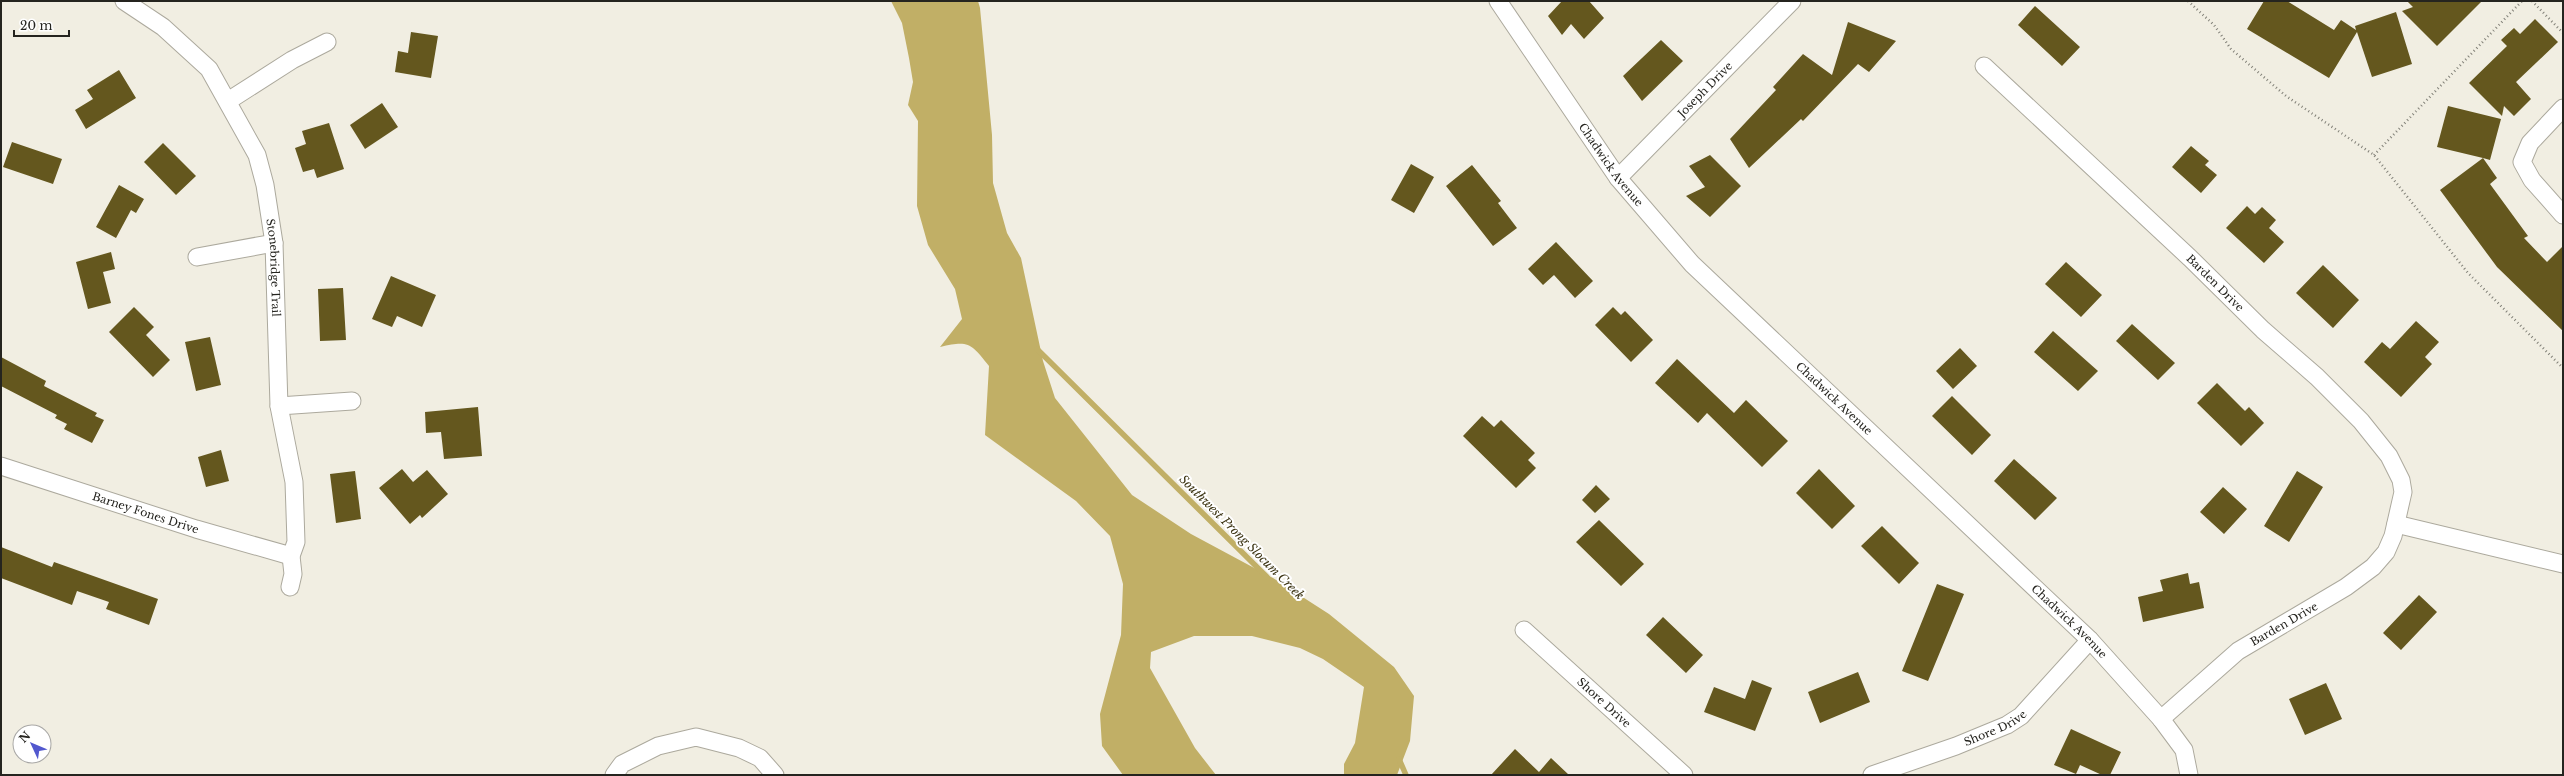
<svg xmlns="http://www.w3.org/2000/svg" width="2564" height="776" viewBox="0 0 2564 776" font-family="'Libre Baskerville',serif">
	<rect width="100%" height="100%" fill="#f1eee2"/>
	<path fill="#c1af66" d="M891,1H978L980,8L992,135L993,183L1007,233L1021,258L1043,361L1055,398L1132,495L1191,534L1273,578L1329,614L1394,667L1414,696L1410,741L1397,775H1344V764L1355,743L1364,687L1323,659L1300,648L1252,636H1194L1151,652L1150,668L1195,748L1216,775H1123L1102,746L1100,714L1121,635L1123,584L1110,536L1076,501L985,435L989,366C971,344 970,340 940,347L962,319L955,289L928,245L917,206L918,121L908,105L913,82L909,58L902,23Z"/>
	<g fill="none" stroke-linecap="round" stroke-linejoin="round">
		<path stroke="#c1af66" stroke-width="5.5" d="M1037,349L1267,577
			M1399,759L1406,775"/>
	</g>
	<path fill="#64571e" d="M1562,1H1589L1604,18L1584,39L1571,24L1562,35L1548,16Z
		M2264,1H2287L2334,30L2341,20L2356,30L2355,26L2396,12L2412,64L2372,77L2357,32L2329,78L2247,29Z
		M2407,1H2482L2437,46L2402,11L2413,7Z
		M2035,6L2080,47L2062,66L2018,25Z
		M2535,19L2558,42L2516,82L2531,99L2514,116L2504,106L2502,116L2469,83L2507,46L2501,40L2514,28L2520,34Z
		M1848,22L1896,41L1869,72L1858,64L1803,121L1801,119L1749,168L1730,139L1776,90L1773,87L1803,54L1832,75Z
		M411,32L438,36L431,78L395,72L398,51L408,53Z
		M1661,40L1683,61L1642,101L1623,76Z
		M119,70L136,98L86,129L75,110L93,99L87,90Z
		M382,103L398,127L365,149L350,125Z
		M2448,106L2501,119L2490,160L2483,158L2497,178L2490,184L2528,236L2524,238L2547,262L2563,246V331L2497,267L2440,190L2483,158L2437,147Z
		M329,123L344,169L317,178L314,169L303,172L295,148L306,144L302,131Z
		M12,142L62,159L53,184L3,167Z
		M163,143L196,176L176,195L144,162Z
		M2191,146L2209,161L2205,165L2217,175L2201,193L2172,167Z
		M1710,155L1741,186L1710,217L1686,196L1705,187L1689,166Z
		M1411,164L1434,177L1414,213L1391,200Z
		M1472,165L1501,201L1498,203L1517,228L1493,246L1446,186Z
		M119,185L144,199L136,213L131,210L116,238L96,227Z
		M2247,206L2255,214L2262,207L2276,220L2269,228L2284,242L2264,263L2226,228Z
		M1556,242L1593,281L1575,298L1554,275L1543,285L1528,269Z
		M111,252L115,269L103,272L111,303L88,309L76,262Z
		M2066,262L2102,295L2081,317L2045,284Z
		M2323,265L2359,300L2333,328L2296,293Z
		M391,276L436,295L422,327L397,316L392,327L372,319Z
		M343,288L346,340L320,341L318,289Z
		M134,307L154,327L146,335L170,360L153,377L109,332Z
		M1613,307L1621,315L1625,311L1653,340L1631,362L1595,325Z
		M2416,321L2439,342L2425,357L2432,364L2401,397L2364,362L2382,342L2390,349Z
		M2132,324L2175,363L2158,380L2116,341Z
		M2053,331L2098,371L2078,391L2034,352Z
		M210,337L221,385L196,391L185,342Z
		M1960,348L1977,366L1953,389L1936,371Z
		M1,357L46,381L44,386L97,413L95,416L104,420L92,443L64,429L67,424L55,418L57,415L1,386Z
		M1677,359L1734,413L1746,400L1788,441L1762,467L1707,413L1698,423L1655,383Z
		M2217,383L2245,411L2249,407L2264,423L2241,446L2197,403Z
		M1952,396L1991,435L1972,455L1932,416Z
		M478,407L482,456L444,459L441,432L426,433L425,412Z
		M1482,416L1494,427L1501,420L1535,453L1528,460L1536,468L1516,488L1463,436Z
		M221,450L229,481L206,487L198,457Z
		M2014,459L2057,498L2035,520L1994,481Z
		M402,469L413,482L427,470L448,494L422,518L420,515L410,524L379,488Z
		M1819,469L1855,506L1832,529L1796,493Z
		M355,471L361,519L336,523L330,474Z
		M2297,471L2323,487L2289,542L2264,526Z
		M1596,485L1610,499L1595,513L1582,500Z
		M2223,487L2247,509L2224,534L2200,512Z
		M1599,520L1644,564L1621,586L1576,542Z
		M1882,526L1919,563L1899,584L1861,546Z
		M1,547L52,567L54,562L158,599L149,625L106,609L109,602L77,591L72,605L1,578Z
		M2188,573L2190,584L2199,582L2204,608L2143,622L2138,597L2163,591L2160,580Z
		M1937,584L1964,594L1928,681L1902,671Z
		M2419,595L2437,612L2401,650L2383,633Z
		M1663,617L1703,655L1686,673L1646,635Z
		M1858,672L1870,702L1820,723L1808,692Z
		M1752,680L1772,688L1755,731L1704,712L1714,687L1745,699Z
		M2326,683L2342,719L2305,735L2289,699Z
		M2071,729L2121,752L2110,775H2102L2080,765L2076,774L2054,765Z
		M1515,749L1539,772L1551,758L1569,775H1491Z"/>
	<g fill="none" stroke-linecap="round" stroke-linejoin="round">
		<defs>
			<g id="street">
				<path id="s1" d="M124,1L163,27L209,69L257,155L265,185L274,243L279,406L294,482L296,542L291,556L293,574L290,587"/>
				<path id="s2" d="M1498,1L1618,178L1692,264L2090,640L2161,719L2184,750L2189,775"/>
				<path id="s3" d="M1984,66L2190,258L2263,330L2317,377L2361,421L2389,456L2401,480L2403,492L2393,536L2386,552L2373,567L2346,587L2238,651L2161,719"/>
				<path d="M228,101L292,60L327,42"/>
				<path d="M2563,108L2530,143L2522,162L2532,180L2563,215"/>
				<path id="s4" d="M1618,178L1792,1"/>
				<path d="M197,257L274,243"/>
				<path d="M279,406L352,401"/>
				<path id="s5" d="M1,466L196,529L291,556"/>
				<path d="M2396,524L2563,564"/>
				<path id="s6" d="M1524,630L1684,775"/>
				<path d="M614,775L622,764L658,746L696,737L739,748L760,758L775,775"/>
				<path id="s7" d="M1872,775L1956,746L2007,725L2021,716L2090,640"/>
			</g>
		</defs>
		<use href="#street" stroke="#aca99d" stroke-width="19"/>
		<path stroke="#828178" stroke-width="2.5" stroke-dasharray="1 3" stroke-linecap="butt" d="M2188,1L2214,25L2231,49L2286,96L2374,155L2468,273L2563,368
			M2532,1L2563,33
			M2374,155L2522,1"/>
		<use href="#street" stroke="#fff" stroke-width="17"/>
	</g>
	<g text-anchor="middle" dominant-baseline="central" stroke-width="4" stroke-linejoin="round" paint-order="stroke">
		<g font-size="11" fill="#25241f" stroke="#fff">
			<text stroke="none"><textPath href="#s4" startOffset="124">Joseph Drive</textPath></text>
			<text stroke="none"><textPath href="#s2" startOffset="199">Chadwick Avenue</textPath></text>
			<text stroke="none"><textPath href="#s1" startOffset="322">Stonebridge Trail</textPath></text>
			<text stroke="none"><textPath href="#s3" startOffset="317">Barden Drive</textPath></text>
			<text stroke="none"><textPath href="#s2" startOffset="523">Chadwick Avenue</textPath></text>
			<text stroke="none"><textPath href="#s5" startOffset="152">Barney Fones Drive</textPath></text>
			<text stroke="none"><textPath href="#s2" startOffset="847">Chadwick Avenue</textPath></text>
			<text transform="translate(2284 624) rotate(-30)">Barden Drive</text>
			<text stroke="none"><textPath href="#s6" startOffset="108">Shore Drive</textPath></text>
			<text stroke="none"><textPath href="#s7" startOffset="132">Shore Drive</textPath></text>
		</g>
		<g font-size="12" font-style="italic" fill="#3d3514" stroke="#fff">
			<text transform="translate(1242 537) rotate(45)">Southwest Prong Slocum Creek</text>
		</g>
	</g>
	<rect width="2564" height="776" fill="none" stroke="#25241f" stroke-width="4"/>
	<g transform="translate(32 744) rotate(314)"><circle r="19" fill="#ffffff" stroke="#a8a7a5"/>
	<path d="M0-3L7 15L0 10L-7 15Z" fill="#5258ce"/>
	<text y="-6" font-size="11" font-weight="bold" text-anchor="middle" fill="#25241f">N</text>
	</g>
	<path d="M14 30v6h55v-6" fill="none" stroke="#25241f" stroke-width="2"/>
	<text x="20" y="30" font-size="12" fill="#25241f" stroke="#ffffff" stroke-width="3" paint-order="stroke">20 m</text>
</svg>
